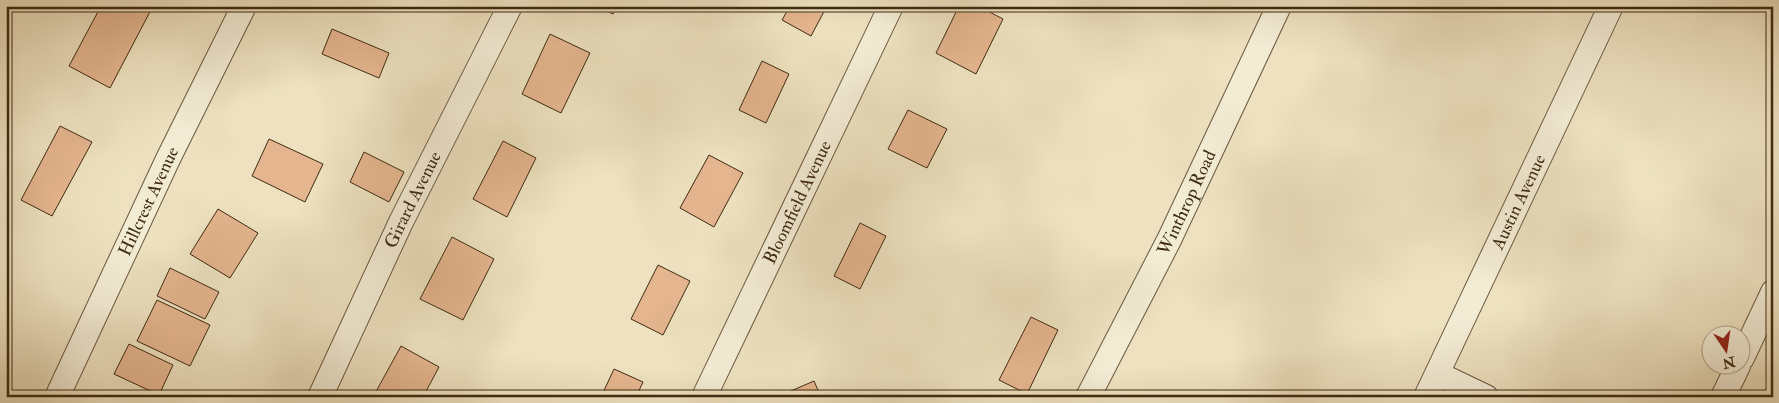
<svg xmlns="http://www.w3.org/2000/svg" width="1779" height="403" viewBox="0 0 1779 403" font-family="'IM FELL Double Pica',serif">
	<rect width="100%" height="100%" fill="#ede1bf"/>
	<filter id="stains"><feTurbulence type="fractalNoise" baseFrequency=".004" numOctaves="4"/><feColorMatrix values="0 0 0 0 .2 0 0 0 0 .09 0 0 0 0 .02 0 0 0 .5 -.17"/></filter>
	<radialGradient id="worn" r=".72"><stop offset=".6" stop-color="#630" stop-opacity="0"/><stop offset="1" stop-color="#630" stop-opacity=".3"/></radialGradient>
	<path fill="#e4b58e" stroke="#3f2b13" d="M101,6H153L110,88L69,66Z
		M596,6H617L613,14Z
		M790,6H827L811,36L782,20Z
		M959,6H978L1003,19L976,74L936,53Z
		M332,29L389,53L379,78L322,54Z
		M550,34L590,53L561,113L522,94Z
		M762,61L789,74L766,123L739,110Z
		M908,110L947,129L927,168L888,149Z
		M60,126L92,142L52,216L21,200Z
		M269,139L323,164L305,202L252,176Z
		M503,141L536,158L507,217L473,199Z
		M364,152L404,172L389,202L350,182Z
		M709,155L743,173L714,227L680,208Z
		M218,209L258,233L230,278L190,254Z
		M860,223L886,236L860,289L834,276Z
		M452,237L494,259L463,320L420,299Z
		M658,265L690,281L663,335L631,319Z
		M170,268L219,292L205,319L157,296Z
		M157,300L210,325L190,366L137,341Z
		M1031,317L1058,330L1027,394L999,380Z
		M129,344L173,365L159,395L114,374Z
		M401,346L439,367L423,397H373Z
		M614,369L643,382L636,397H601Z
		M814,381L821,397H777Z"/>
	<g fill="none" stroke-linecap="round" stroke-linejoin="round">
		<defs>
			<g id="street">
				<path d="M1742,358L1773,292"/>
				<path d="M1438,374L1486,397"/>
				<path id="s1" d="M57,397L168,159L244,6"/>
				<path id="s2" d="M320,397L401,222L510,6"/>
				<path id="s3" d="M704,397L891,6"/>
				<path id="s4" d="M1088,397L1169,240L1279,6"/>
				<path id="s5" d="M1426,397L1611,6"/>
				<path d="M1723,397L1738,366"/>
			</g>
		</defs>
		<use href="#street" stroke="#6a583e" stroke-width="26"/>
		<use href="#street" stroke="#f3ecd5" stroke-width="24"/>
	</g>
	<g text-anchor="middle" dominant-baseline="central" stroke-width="4" stroke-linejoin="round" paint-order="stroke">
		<g font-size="18" fill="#3f2b13" stroke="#f3ecd5">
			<text stroke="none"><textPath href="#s2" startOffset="218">Girard Avenue</textPath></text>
			<text stroke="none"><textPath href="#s1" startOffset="216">Hillcrest Avenue</textPath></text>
			<text stroke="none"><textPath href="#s3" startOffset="216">Bloomfield Avenue</textPath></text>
			<text stroke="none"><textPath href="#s5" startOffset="216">Austin Avenue</textPath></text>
			<text stroke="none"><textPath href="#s4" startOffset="218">Winthrop Road</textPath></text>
		</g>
	</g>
	<rect width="1779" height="403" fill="none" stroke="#ede1bf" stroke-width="25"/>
	<rect x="8" y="8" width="1764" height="388" fill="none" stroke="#3f2b13" stroke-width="2.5"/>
	<rect x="12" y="12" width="1754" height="378" fill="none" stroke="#3f2b13"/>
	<g transform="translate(1726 350) rotate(167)"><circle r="24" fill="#f3ecd5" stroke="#ab9f87"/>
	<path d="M0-4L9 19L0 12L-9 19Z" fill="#8f2418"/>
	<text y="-8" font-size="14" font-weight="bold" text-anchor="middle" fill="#3f2b13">N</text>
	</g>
	<rect width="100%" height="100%" filter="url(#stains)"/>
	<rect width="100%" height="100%" fill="url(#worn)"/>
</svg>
